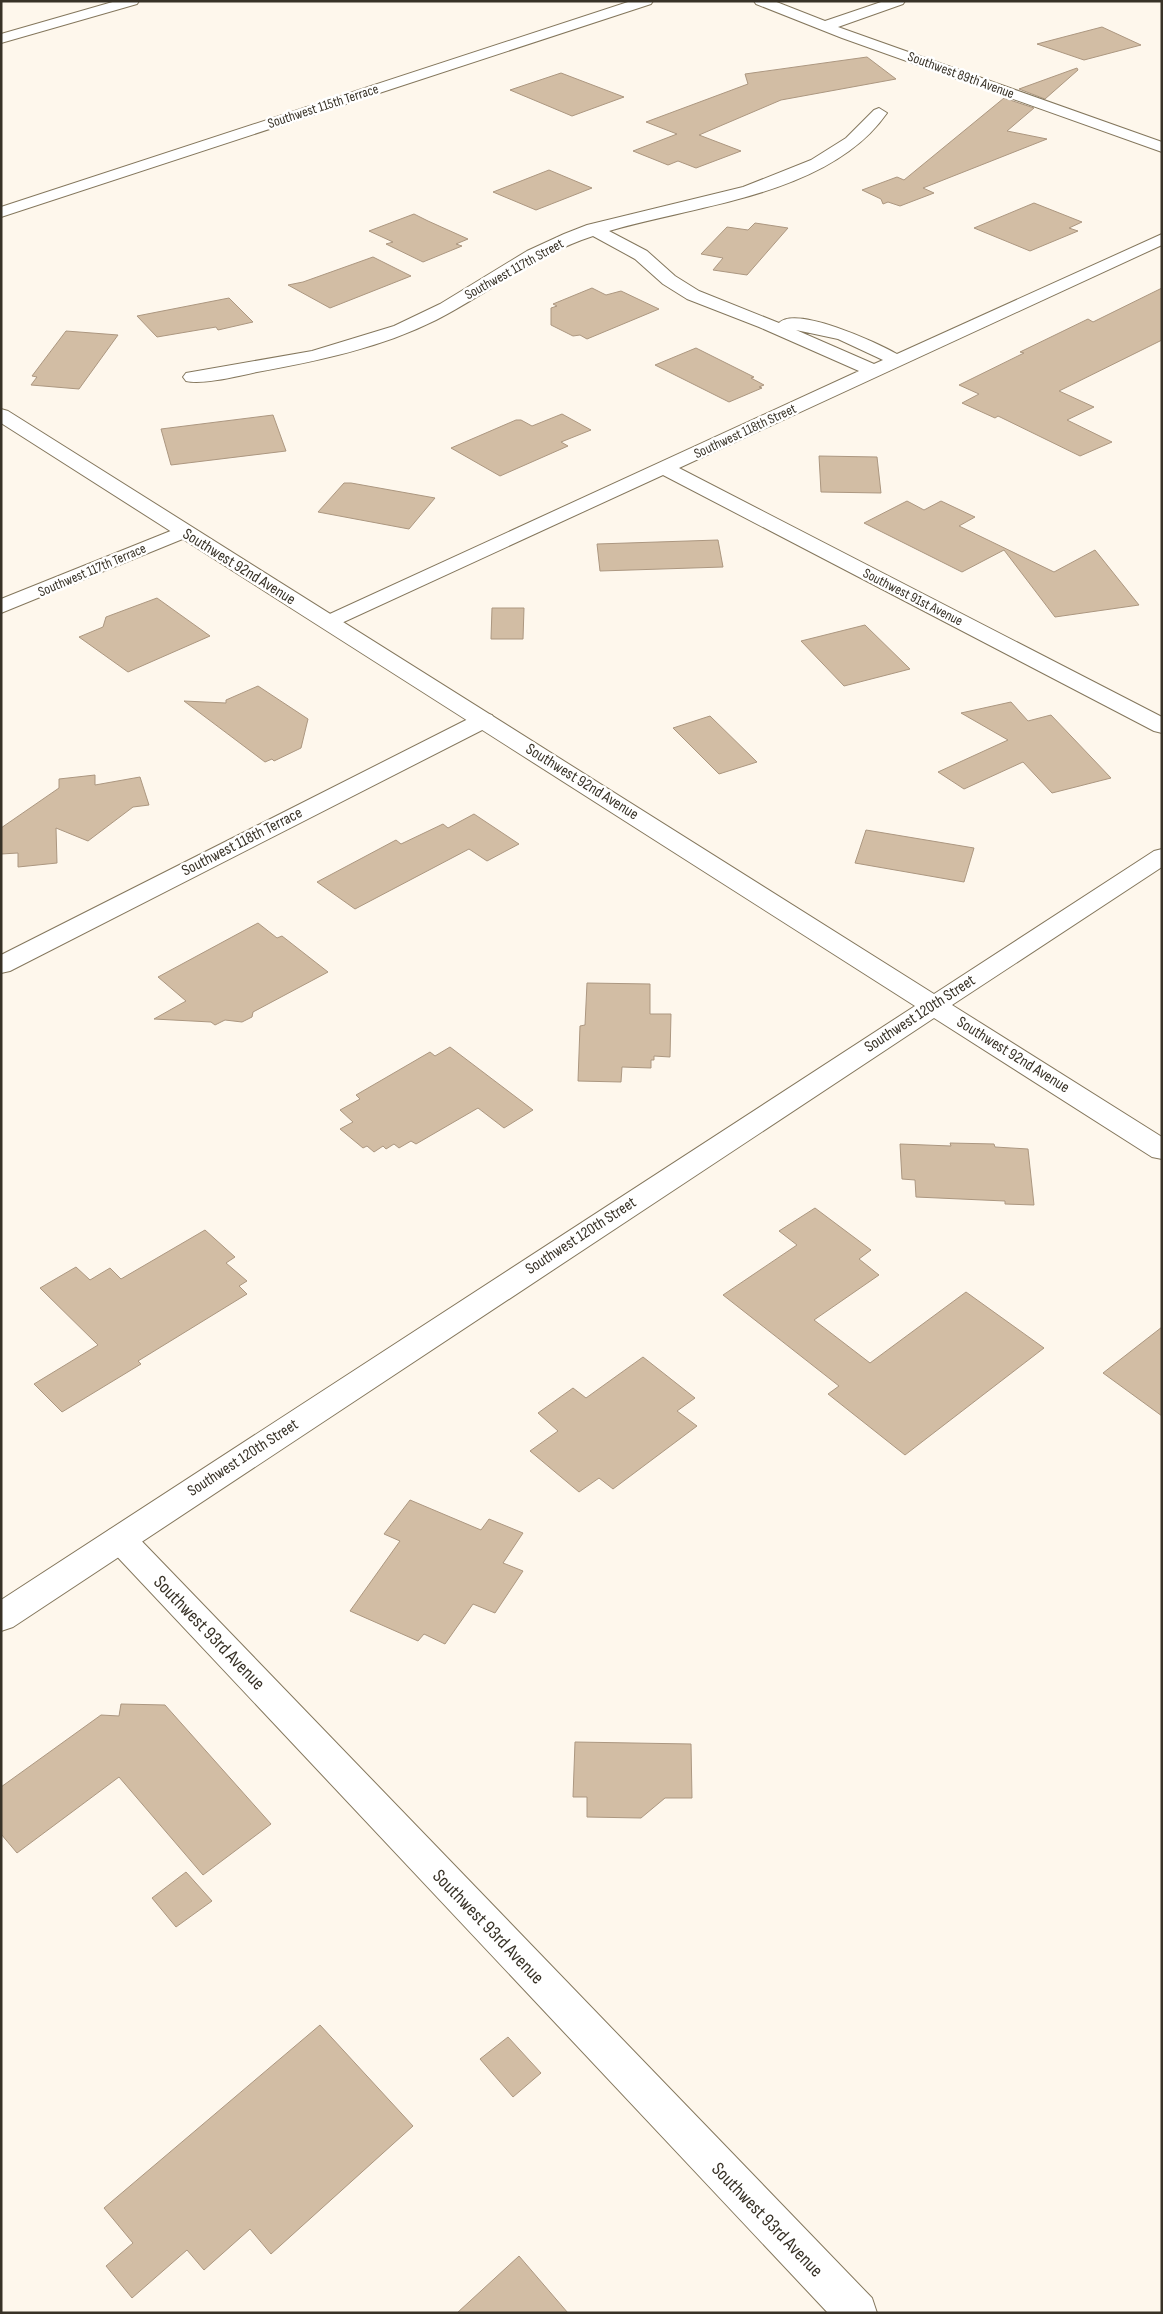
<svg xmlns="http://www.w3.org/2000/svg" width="1163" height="2314" viewBox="0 0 1163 2314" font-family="'Sofia Sans Condensed',sans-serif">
	<rect width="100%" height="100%" fill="#fef7ec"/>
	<path fill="#d2bda4" stroke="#ac9780" d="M1102,27L1141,45L1084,60L1037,44Z
		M867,57L896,79L781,100L699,135L741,151L696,168L678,161L668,165L633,151L677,134L646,122L748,84L745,74Z
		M1077,68L1078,70L1045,99L1019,89Z
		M561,73L624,97L572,116L510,90Z
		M1004,98L1034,108L1007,131L1047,139L923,188L934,193L900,206L888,202L883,204L881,199L862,190L897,177L904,180Z
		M549,170L592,188L536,210L493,192Z
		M1034,203L1082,222L1069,228L1078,231L1030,251L974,228Z
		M414,214L428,221L468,239L456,244L462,246L423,262L386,244L393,242L369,231Z
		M755,223L788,228L747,275L713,270L723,258L701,254L727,227L748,230Z
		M373,257L411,276L330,308L288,285L303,282Z
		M592,288L606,295L621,291L659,309L587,339L580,335L573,336L551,325V308L557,306L553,304Z
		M1162,288V340L1059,391L1094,407L1067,420L1112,442L1080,456L998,416L995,418L962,403L979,394L959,385L1024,353L1020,352L1088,319L1093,322Z
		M229,298L253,322L218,330L216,327L157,337L137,316Z
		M66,331L118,335L79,389L31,385L37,377L32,376Z
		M696,348L754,377L751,378L764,385L759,387L762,388L729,402L655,365Z
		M562,414L591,430L561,442L568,446L500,476L451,448L516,420H521L532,426Z
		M273,415L286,451L171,465L161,429Z
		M819,456L877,457L881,493L821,492Z
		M344,483H351L435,498L409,529L318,512Z
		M907,501L924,510L941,501L975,517L959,526L1054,572L1095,550L1139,605L1055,617L1004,550L962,572L864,523Z
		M718,540L723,567L600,571L597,544Z
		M157,598L210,636L128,672L79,637L103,627L106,617Z
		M492,608H524L523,639H491Z
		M865,625L910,669L844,686L801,641Z
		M258,686L308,719L301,748L274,761L272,759L265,762L184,701L226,703V700Z
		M1011,702L1028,721L1051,715L1111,778L1052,793L1023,762L964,789L938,772L1008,740L961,713Z
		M710,716L757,762L719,774L673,728Z
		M95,775V785L140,777L149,805L133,807L88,841L56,828L57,863L18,867V853L1,854V828L59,788V779Z
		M474,814L519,844L487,861L469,849L355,909L317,882L396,840L401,844L443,824L448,828Z
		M866,830L974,848L964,882L855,863Z
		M258,923L277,938L282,936L328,972L253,1012L252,1017L242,1022L225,1020L215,1025L211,1022L154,1019L186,1001L158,977Z
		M587,983L650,984V1014H671L670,1057L654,1056V1060H651V1068L622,1067L621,1082L578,1081L580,1026L585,1025Z
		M450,1047L533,1110L504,1128L478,1108L416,1144L411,1141L399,1148L394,1144L386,1149L383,1146L374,1152L367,1146L363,1148L340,1129L353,1122L340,1110L360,1099L356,1095L430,1052L435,1056Z
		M950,1143L994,1144L995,1147L1028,1149L1034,1205L1005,1204V1201L916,1197L915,1180L902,1179L900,1144L951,1146Z
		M815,1208L871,1250L859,1259L879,1275L814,1320L870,1363L966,1292L1044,1348L905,1455L828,1394L839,1386L723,1295L797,1245L779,1231Z
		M205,1230L235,1257L226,1263L247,1281L239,1286L247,1294L138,1361L141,1364L62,1412L34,1384L98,1345L40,1288L76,1267L90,1280L110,1268L121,1279Z
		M1162,1327V1416L1103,1373Z
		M643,1357L695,1398L677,1411L697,1426L613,1489L599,1478L579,1492L530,1451L558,1431L538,1413L573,1388L586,1398Z
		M410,1500L481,1530L489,1519L523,1533L503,1563L523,1571L495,1613L473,1604L445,1644L424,1634L418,1641L350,1611L400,1541L384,1534Z
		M121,1704L165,1705L271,1824L203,1875L119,1777L17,1853L1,1834V1787L101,1715L119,1716Z
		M575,1742L691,1744L692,1798H665L641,1818L587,1817V1797H573Z
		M186,1872L212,1901L176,1927L152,1898Z
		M320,2025L413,2126L271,2254L250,2229L204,2270L187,2250L132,2298L106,2266L133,2243L104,2208Z
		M508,2037L541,2073L513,2097L480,2059Z
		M519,2256L568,2313H457Z"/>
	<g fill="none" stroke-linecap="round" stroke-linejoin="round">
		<defs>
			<path id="minor" d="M116,1H139L137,4L1,43V34Z
				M631,1H653L651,4L1,217V207Z
				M754,1H774L825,21L884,1H905L903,4L838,27L1162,142V152L842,38L756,4Z
				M879,108L887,113C830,195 697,205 609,231L647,251L675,276L699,291L779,323C796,305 878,343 897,354L1162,234V245L679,468L1162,717V733L1154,731L663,475L335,626L328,628L321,626L317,622L321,618L859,371L759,327L687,299L663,284L635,259L593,236C535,255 489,293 436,320C380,348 318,361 257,372C238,376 203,385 186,381L183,377L186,373L312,351L394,326L440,304L527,251L564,234L587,225L743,187L811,160L846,138L874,110ZM796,330L838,339L883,360L874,364Z
				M183,526L190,528L193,532L190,536L1,613V599Z
				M484,713L492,715L495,720L492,725L10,971L1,973V955L476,715Z
				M120,1526L131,1530L872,2298L877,2313H828L109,1548L104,1539L109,1530Z"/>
			<path id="tertiary" d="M1,409L8,411L934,994L1154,851L1162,849V867L952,1005L1162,1137V1159L1152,1157L934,1018L13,1627L1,1631V1600L915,1006L1,423Z"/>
		</defs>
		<use href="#minor" stroke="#84775d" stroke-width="2"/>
		<use href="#tertiary" stroke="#84775d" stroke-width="2"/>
		<use href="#minor" fill="#fff" fill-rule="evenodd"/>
		<use href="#tertiary" fill="#fff" fill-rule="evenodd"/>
	</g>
	<g text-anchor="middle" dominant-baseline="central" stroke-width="5" stroke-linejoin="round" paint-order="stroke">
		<g font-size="14" fill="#383227" stroke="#fff">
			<text transform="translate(961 75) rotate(20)">Southwest 89th Avenue</text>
			<text transform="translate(323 106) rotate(-18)">Southwest 115th Terrace</text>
			<text transform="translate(514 269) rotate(-29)">Southwest 117th Street</text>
			<text transform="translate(745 431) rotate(-25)">Southwest 118th Street</text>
			<text transform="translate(92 570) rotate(-23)">Southwest 117th Terrace</text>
			<text transform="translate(913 597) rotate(27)">Southwest 91st Avenue</text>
		</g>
		<g font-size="16" fill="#383227" stroke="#fff">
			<text transform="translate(239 567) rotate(32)">Southwest 92nd Avenue</text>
			<text transform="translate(582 782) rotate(32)">Southwest 92nd Avenue</text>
			<text transform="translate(242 842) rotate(-27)">Southwest 118th Terrace</text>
			<text transform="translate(920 1014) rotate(-33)">Southwest 120th Street</text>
			<text transform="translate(1013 1055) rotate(32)">Southwest 92nd Avenue</text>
			<text transform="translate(581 1236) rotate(-33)">Southwest 120th Street</text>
			<text transform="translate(243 1458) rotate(-33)">Southwest 120th Street</text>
		</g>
		<g font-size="19" fill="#383227" stroke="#fff">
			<text transform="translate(209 1633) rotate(46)">Southwest 93rd Avenue</text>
			<text transform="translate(488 1927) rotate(46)">Southwest 93rd Avenue</text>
			<text transform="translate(767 2220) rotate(46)">Southwest 93rd Avenue</text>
		</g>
	</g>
	<rect width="1163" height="2314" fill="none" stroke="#383227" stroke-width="5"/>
</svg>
